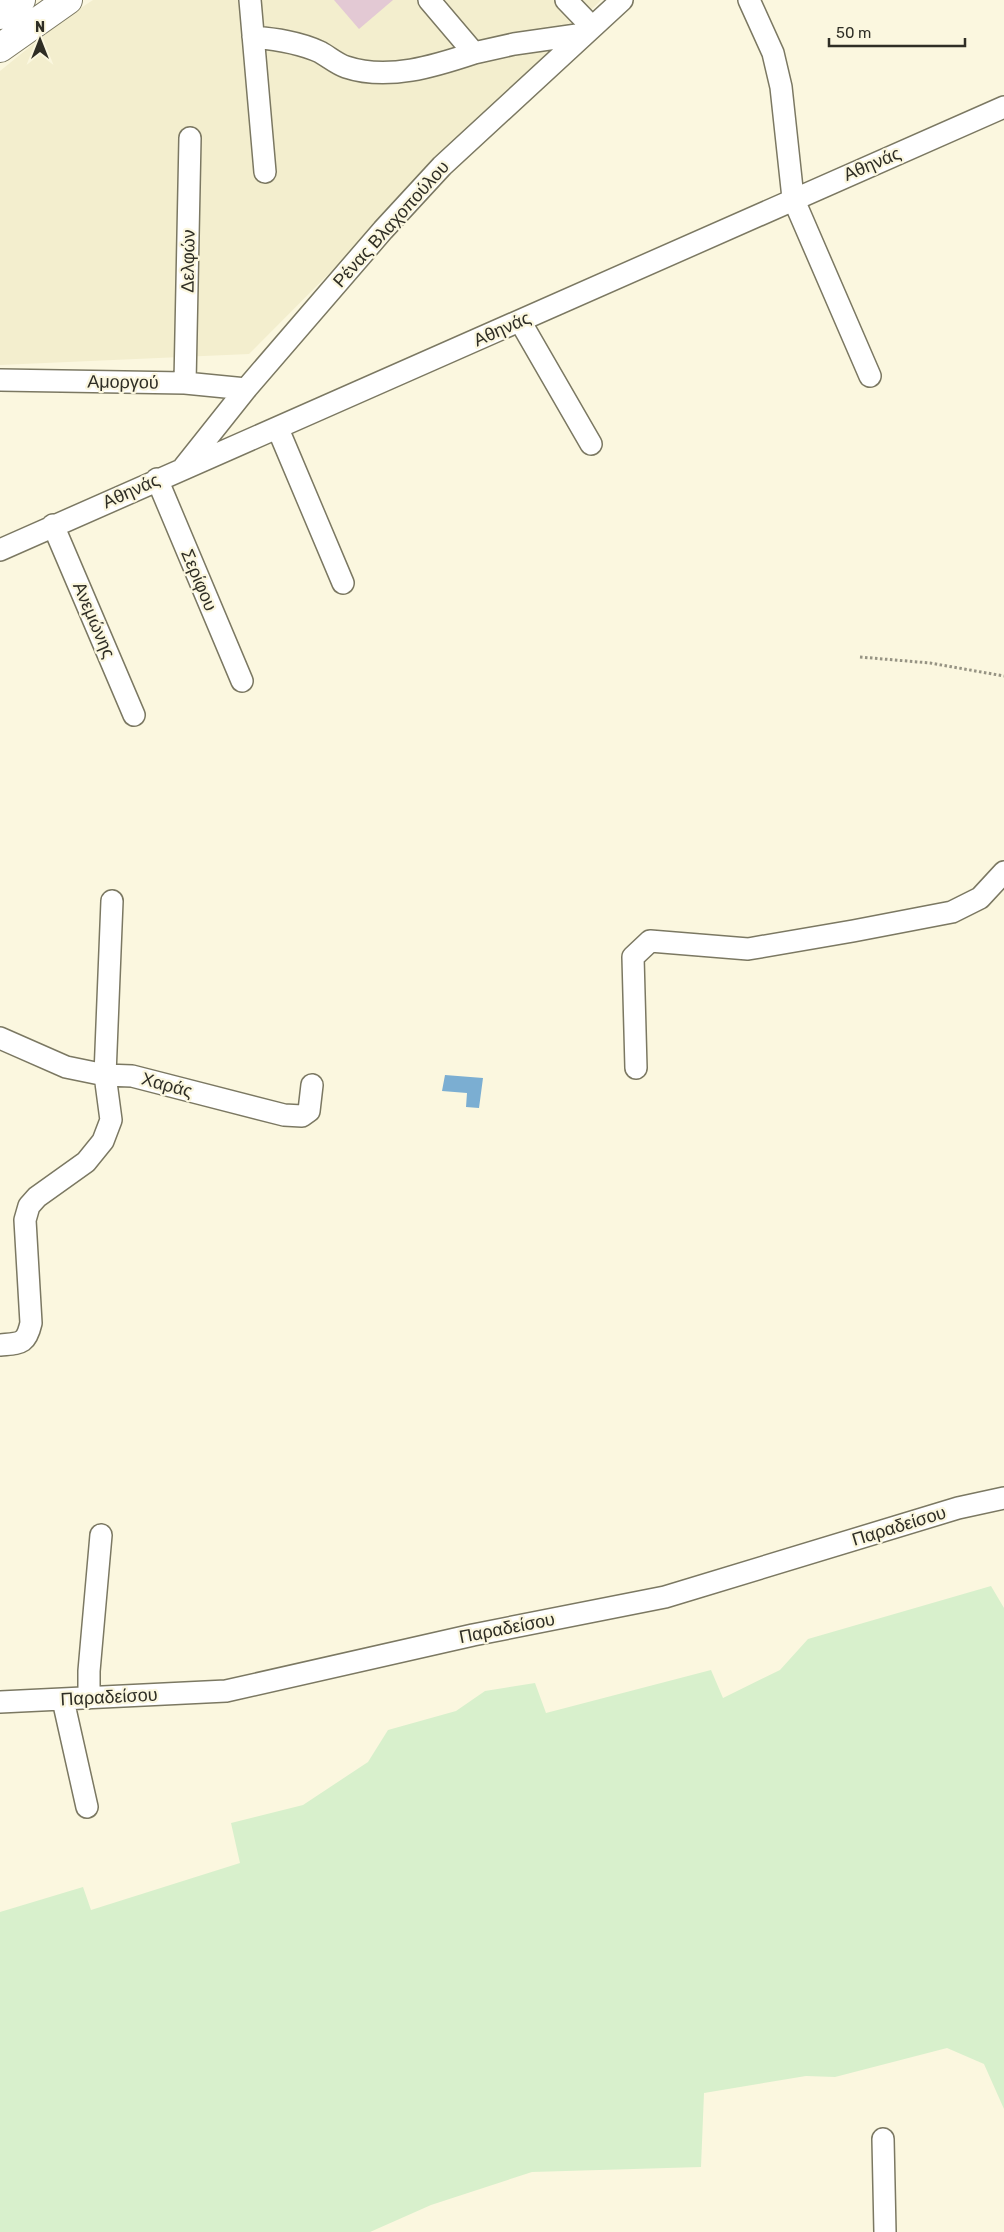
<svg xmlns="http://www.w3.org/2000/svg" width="1004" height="2232" viewBox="0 0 1004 2232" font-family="Rubik,sans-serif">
	<rect width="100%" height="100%" fill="#fbf7df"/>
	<path fill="#f3eece" d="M93,0H601L249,354L0,365V71L64,19Z"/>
	<path fill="#d8f0cc" d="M991,1586L1004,1608V2109L984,2064L947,2048L835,2077L806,2076L704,2093L701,2167L532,2172L431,2205L370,2232H0V1912L83,1887L91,1910L240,1863L231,1823L303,1805L368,1762L388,1730L456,1711L485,1691L535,1683L546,1713L711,1670L723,1698L780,1670L808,1639Z"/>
	<path fill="#7baed2" d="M445,1075L483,1078L479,1108L466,1107L467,1093L442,1091Z"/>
	<path fill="#e3c9d4" d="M334,0H393L359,29Z"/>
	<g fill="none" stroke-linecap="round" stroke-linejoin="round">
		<defs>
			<path id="minor" d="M250,0L265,172
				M429,0L474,53L514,44L584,34
				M566,0L592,27
				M749,0L773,53L781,87L793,198L870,376
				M253,37C275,39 299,42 320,52C329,57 337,64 346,67C388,81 435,66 474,53
				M520,321L591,444
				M0,380L185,383L246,389
				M185,383L190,138
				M278,429L343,583
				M184,467L246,389L383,230L442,166L622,0
				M157,479L242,681
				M53,525L134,715
				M0,550L1004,107
				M0,1038L66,1067L105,1075L132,1076L284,1115L302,1116L309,1111L312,1085
				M636,1068L633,957L650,941L748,949L853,931L952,912L980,898L1004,872
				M0,1345C20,1343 26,1345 31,1323L25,1220L29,1206L37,1197L86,1162L103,1141L111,1120L105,1075L112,901
				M89,1698V1671L101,1535
				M63,1700L87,1807
				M0,1702L226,1691L473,1635L665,1597L958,1508L1004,1498
				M883,2139L885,2232"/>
			<path id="major" d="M0,15L21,0
				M0,48L68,0"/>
		</defs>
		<use href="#minor" stroke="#7b7862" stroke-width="24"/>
		<use href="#major" stroke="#7b7862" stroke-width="30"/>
		<path stroke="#969383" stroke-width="3" stroke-dasharray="2.5 2.5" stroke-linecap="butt" d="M860,657L930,663L1004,676"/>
		<use href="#minor" stroke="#fff" stroke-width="21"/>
		<use href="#major" stroke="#fff" stroke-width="28"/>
	</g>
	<g text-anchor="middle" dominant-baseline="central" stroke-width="4.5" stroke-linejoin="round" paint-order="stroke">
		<g font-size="18" fill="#2f2e25" stroke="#fbf7df">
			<text transform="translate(872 164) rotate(-23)">Αθηνάς</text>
			<text transform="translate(391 224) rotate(-48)">Ρένας Βλαχοπούλου</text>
			<text transform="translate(188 261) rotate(-89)">Δελφών</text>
			<text transform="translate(502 329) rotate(-24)">Αθηνάς</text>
			<text transform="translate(123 382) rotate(1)">Αμοργού</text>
			<text transform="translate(131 491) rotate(-24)">Αθηνάς</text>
			<text transform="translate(199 580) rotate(67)">Σερίφου</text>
			<text transform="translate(94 620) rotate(67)">Ανεμώνης</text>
			<text transform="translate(167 1085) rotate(15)">Χαράς</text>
			<text transform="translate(899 1526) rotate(-17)">Παραδείσου</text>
			<text transform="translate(507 1628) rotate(-11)">Παραδείσου</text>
			<text transform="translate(109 1697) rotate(-3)">Παραδείσου</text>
		</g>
	</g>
	<g transform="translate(40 40)" stroke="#fbf7df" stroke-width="4" paint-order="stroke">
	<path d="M0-4L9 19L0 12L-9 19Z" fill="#2f2e25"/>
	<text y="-8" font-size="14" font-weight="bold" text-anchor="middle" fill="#2f2e25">N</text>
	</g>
	<path d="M829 38v8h136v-8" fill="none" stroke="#2f2e25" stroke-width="2.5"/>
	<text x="836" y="38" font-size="15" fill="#2f2e25" stroke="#fbf7df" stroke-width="4" paint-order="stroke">50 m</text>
</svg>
